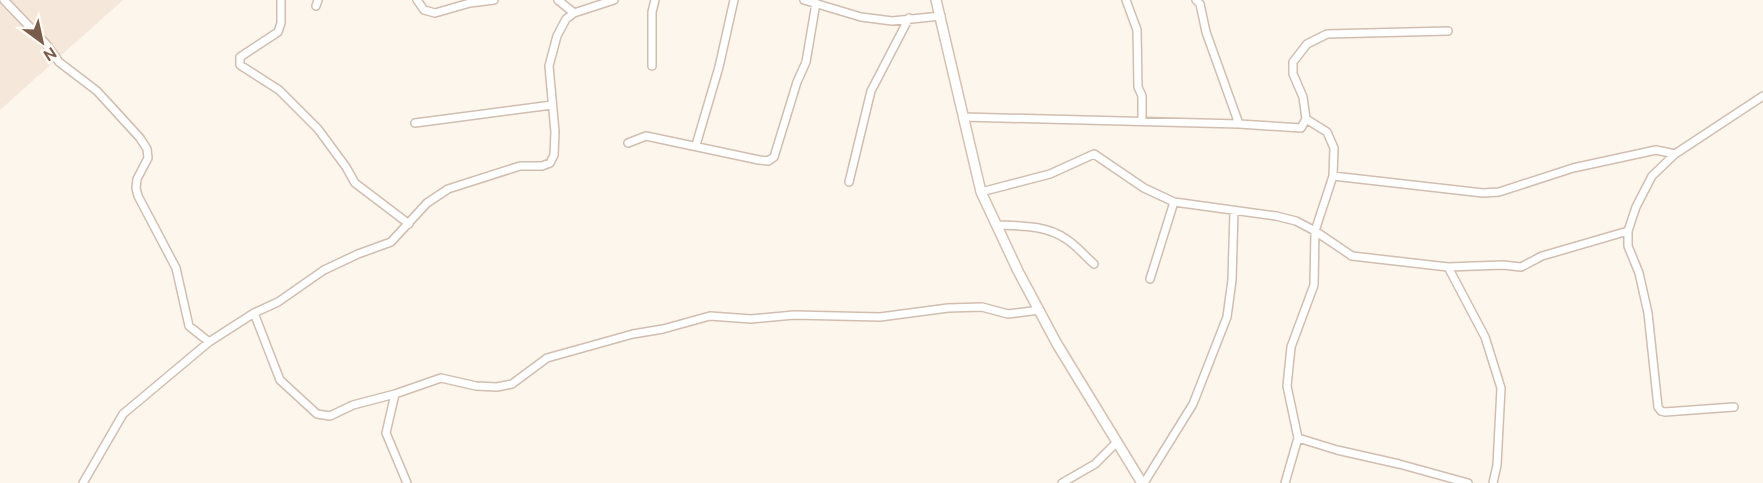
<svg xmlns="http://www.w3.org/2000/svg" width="1763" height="483" viewBox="0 0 1763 483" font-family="Ubuntu,sans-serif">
	<rect width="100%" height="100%" fill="#fdf6ec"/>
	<path fill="#f5e8da" d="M0,0H123L0,110Z"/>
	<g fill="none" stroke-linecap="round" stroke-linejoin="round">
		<defs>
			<path id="street" d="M4,0L47,45L59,62L97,91L140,138L147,149L148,158L137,179L136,188L138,196L176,268L189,326L209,342
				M281,0V23L278,32L240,57V65L279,90L318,129L346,167L355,183L409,224
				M417,0L424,10L435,13L470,3L494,0
				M558,0L574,13
				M804,0L861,17L892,21L941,16
				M1126,0L1137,30L1138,87L1142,96V121
				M1196,0L1200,4L1206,32L1239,124
				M316,6L318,0
				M652,66V12L655,0
				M963,117L1239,124L1301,128L1306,119L1303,97L1293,74V62L1307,44L1327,34L1448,31
				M415,123L552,105
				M628,143L646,136L759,160L768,161L774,157L797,82L806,62L816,3
				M696,145L719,67L734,0
				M1333,176L1483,193L1499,192L1573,168L1656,150L1675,154
				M849,182L871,91L909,18
				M981,192L1050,174L1094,154L1144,188L1174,202L1276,216L1296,221L1315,231L1352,256L1448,267L1503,265L1521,267L1542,256L1628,231
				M998,225C1021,226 1046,225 1066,239C1076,245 1085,256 1094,264
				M1448,267L1485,337L1501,388L1497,465L1493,483
				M1150,279L1174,202
				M254,313L280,380L317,414L330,416L353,405L395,394L441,378L476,386L497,387L512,384L547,358L633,334L663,329L710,316L751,319L794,315L880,317L948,308L982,307L1008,314L1040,310
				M395,394L386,433L407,483
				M1734,407L1665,412L1661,411L1658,407L1648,313L1639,273L1628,246V231L1636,207L1652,176L1675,154L1763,96
				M1298,438L1337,450L1399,464L1468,483
				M83,483L123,414L209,342L254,313L278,302L324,270L358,254L391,242L427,203L448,189L520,166H542L550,163L554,155L555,132L549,66L557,36L566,19L574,13L614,0
				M1062,483L1095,464L1116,443
				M1144,483L1193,404L1227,317L1232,280L1234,211
				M1285,483L1298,438L1287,386L1291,347L1314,285L1315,231L1333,176L1334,148L1327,132L1306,119"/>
			<path id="secondary" d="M936,0L981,192L1018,271L1057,344L1142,483"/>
		</defs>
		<use href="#street" stroke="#d1beb0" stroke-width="10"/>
		<use href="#secondary" stroke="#d6c0b0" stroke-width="12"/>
		<use href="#street" stroke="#fff" stroke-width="7"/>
		<use href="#secondary" stroke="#fff" stroke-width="9"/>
	</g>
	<g transform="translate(42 42) rotate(147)" stroke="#fffaf3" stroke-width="4.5" paint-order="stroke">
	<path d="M0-4.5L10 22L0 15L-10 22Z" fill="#7a5c4d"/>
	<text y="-9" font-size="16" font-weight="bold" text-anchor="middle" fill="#7a5c4d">N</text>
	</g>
</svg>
